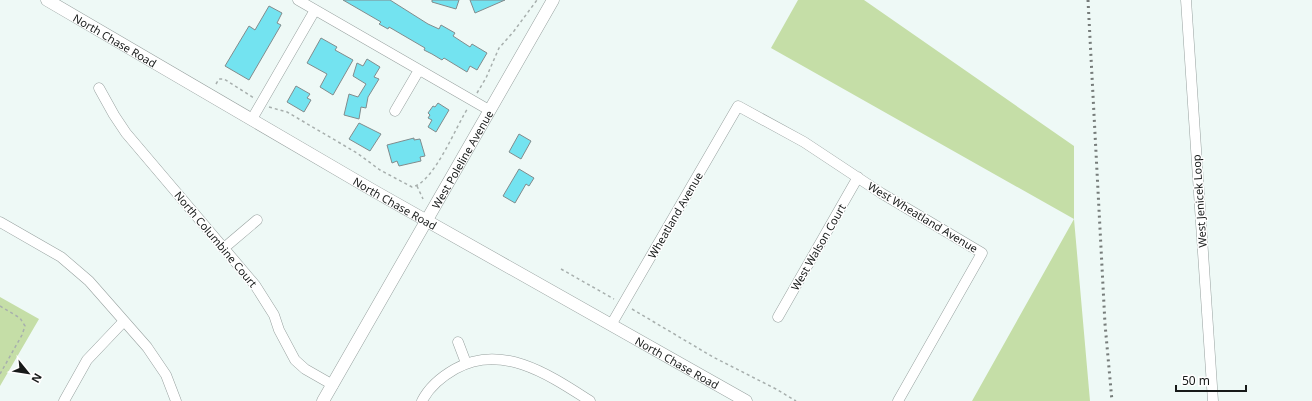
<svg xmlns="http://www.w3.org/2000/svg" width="1312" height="401" viewBox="0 0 1312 401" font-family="'Noto Sans',sans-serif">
	<rect width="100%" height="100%" fill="#eef9f6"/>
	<path fill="#c5dea7" d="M798,0H864L1074,146V219L1090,401H972L1074,219L771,48Z
		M0,297L39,319L0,386Z"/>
	<path fill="#73e3f0" stroke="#828c8d" d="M343,0H390L428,24L439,29L441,25L455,33L453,36L470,47L472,44L487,53L477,70L470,66L467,72L444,58L442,60L432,54L424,50L425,48L389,27L388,29L379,24L381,22Z
		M432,0H459L456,9L432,2Z
		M470,0H505L475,13Z
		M269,6L282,13L277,23L281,25L249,80L225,66L249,26L255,30Z
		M321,38L337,47L335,50L353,60L333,95L320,87L327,74L307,63Z
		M367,59L380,67L374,77L379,79L368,97L366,108L361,107L359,119L344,115L349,94L358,97L366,84L353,76L357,63L363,66Z
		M296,86L310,94L307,98L311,100L304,112L287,102Z
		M438,103L449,110L436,132L428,127L432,120L428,118L430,115L428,113L433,106L435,107Z
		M359,123L381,134L370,151L349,139Z
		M519,134L531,141L521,159L509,152Z
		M414,138V140L420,139L425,156L420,157L421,161L399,166L397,161L392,163L387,145Z
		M519,169L534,178L529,186L526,184L515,203L503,196Z"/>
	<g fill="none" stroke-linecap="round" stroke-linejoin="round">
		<defs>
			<path id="minor" d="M298,0L489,110
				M1186,0L1213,401
				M99,88L114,115L126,133L255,285L274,315L279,330L295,360L305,369L333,385
				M395,111L419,70
				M252,119L315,10
				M0,222L61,257L89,281L147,347L166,375L176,401
				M224,248L257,220
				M778,317L858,177
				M611,325L738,106L804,142L881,193L982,253L898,401
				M458,342L466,363
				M64,401L87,360L124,321
				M422,401C429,387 441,377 455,369C502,342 551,376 590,401"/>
			<g id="tertiary">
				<path id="s1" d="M47,0L374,191L746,401"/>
				<path id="s2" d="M323,401L553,0"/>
			</g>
		</defs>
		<use href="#minor" stroke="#97a19f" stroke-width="11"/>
		<use href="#tertiary" stroke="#97a19f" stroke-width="13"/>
		<path stroke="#a7afad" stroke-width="1.5" stroke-dasharray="3 3" stroke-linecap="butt" d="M216,84L219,79H224L254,98
			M477,93L486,78L499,48L514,31L537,0
			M269,107L287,112L357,153L380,170L412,187C434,183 456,126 468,108
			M417,186L423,199
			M561,269L614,299
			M0,306L20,318L25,326L22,335L0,374
			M632,309L713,357L776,389L796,401"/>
		<use href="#minor" stroke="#fff" stroke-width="10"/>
		<use href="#tertiary" stroke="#fff" stroke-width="12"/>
		<path stroke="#767c7a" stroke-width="3" stroke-dasharray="2 4" stroke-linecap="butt" d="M1088,0L1105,324L1112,401"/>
	</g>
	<g text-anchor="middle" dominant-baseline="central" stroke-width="3" stroke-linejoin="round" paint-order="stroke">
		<g font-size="11" fill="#171a19" stroke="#fff">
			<text stroke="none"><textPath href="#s1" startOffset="79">North Chase Road</textPath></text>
			<text stroke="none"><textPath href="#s2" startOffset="279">West Poleline Avenue</textPath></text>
			<text transform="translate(1199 201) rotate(-94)">West Jenicek Loop</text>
			<text stroke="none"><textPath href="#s1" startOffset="403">North Chase Road</textPath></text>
			<text transform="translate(675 215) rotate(-60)">Wheatland Avenue</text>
			<text transform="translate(923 217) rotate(31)">West Wheatland Avenue</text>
			<text transform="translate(216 239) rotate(50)">North Columbine Court</text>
			<text transform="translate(818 247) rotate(-60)">West Walson Court</text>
			<text stroke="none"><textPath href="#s1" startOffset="727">North Chase Road</textPath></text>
		</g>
	</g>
	<g transform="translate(28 373) rotate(120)" stroke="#ffffff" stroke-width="3" paint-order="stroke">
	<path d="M0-3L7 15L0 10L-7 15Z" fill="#171a19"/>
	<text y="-6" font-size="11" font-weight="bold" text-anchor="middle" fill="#171a19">N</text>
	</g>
	<path d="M1176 385v6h70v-6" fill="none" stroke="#171a19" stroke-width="2"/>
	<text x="1182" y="385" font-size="12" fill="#171a19" stroke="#ffffff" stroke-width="3" paint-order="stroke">50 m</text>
</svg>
